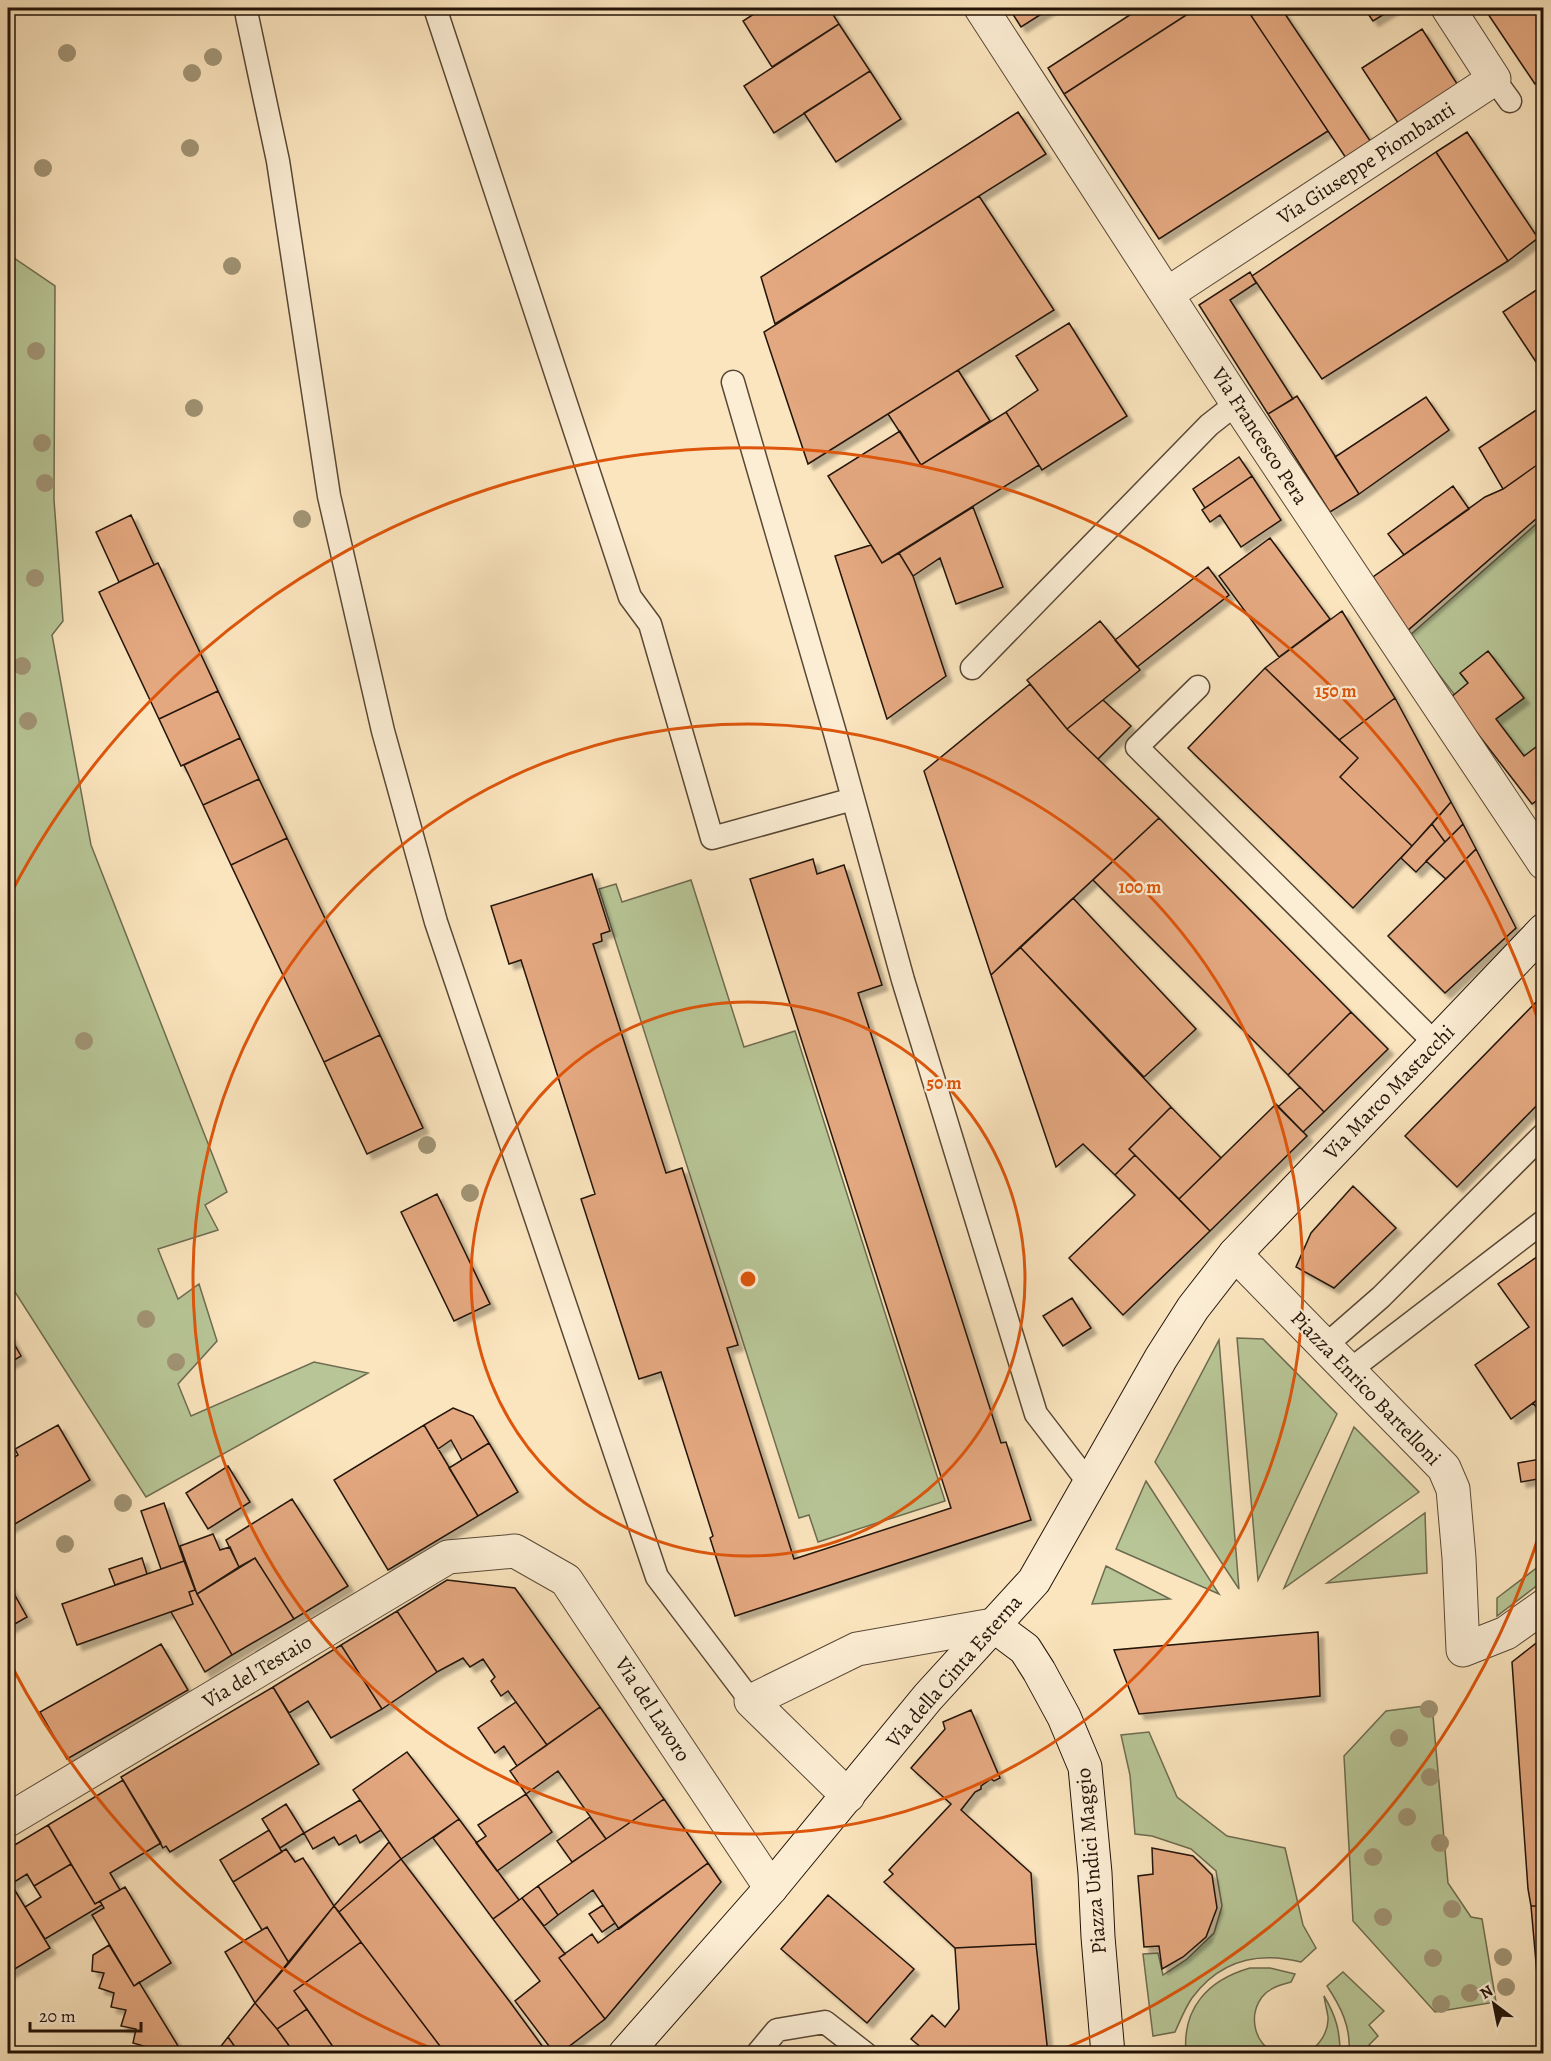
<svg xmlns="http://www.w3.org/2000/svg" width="1551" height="2061" viewBox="0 0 1551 2061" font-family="Alegreya,serif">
	<defs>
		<filter id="shadow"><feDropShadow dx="5.5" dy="5.5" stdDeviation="1.5" flood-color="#0004"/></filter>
	</defs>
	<rect width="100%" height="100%" fill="#fbe5be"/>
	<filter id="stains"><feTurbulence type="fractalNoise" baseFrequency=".00333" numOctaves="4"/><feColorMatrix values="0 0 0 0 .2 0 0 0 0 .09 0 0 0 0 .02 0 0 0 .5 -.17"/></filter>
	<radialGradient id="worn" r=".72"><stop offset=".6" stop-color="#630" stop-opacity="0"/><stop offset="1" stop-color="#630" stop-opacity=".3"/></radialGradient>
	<path fill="#b8c697" stroke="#6e6c50" stroke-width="1.5" d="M8,254L55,286L54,500L63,621L52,635L91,845L227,1192L205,1205L218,1230L158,1249L178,1299L199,1284L217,1341L178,1384L191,1416L314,1362L368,1373L146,1497L8,1281Z
		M1543,518V810L1450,698L1454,694L1409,636Z
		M691,880L744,1047L795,1031L945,1501L818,1542L809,1515L799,1518L599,889L616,884L622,902Z
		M1237,1338L1263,1339L1337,1414L1258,1580Z
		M1219,1340L1239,1589L1155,1462Z
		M1354,1427L1419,1492L1284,1588Z
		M1146,1481L1219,1594L1116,1549Z
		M1425,1513L1427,1573L1327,1583Z
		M1543,1563V1581L1497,1616V1598Z
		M1106,1566L1170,1599L1092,1604Z
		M1432,1705L1448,1883L1471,1917L1482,1919L1496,2002L1435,2012L1353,1921L1344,1756L1386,1711Z
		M1149,1732L1177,1797L1227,1836L1285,1848L1303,1925L1316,1948L1301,1962C1257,1951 1220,1960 1192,1998C1185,2008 1180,2021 1175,2032L1153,2036L1143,1954L1158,1953L1163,1975L1187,1959L1214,1933L1222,1906L1216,1871L1191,1849L1152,1836L1135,1834L1130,1775L1121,1735Z
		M1250,1968H1270L1295,1974L1291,1982C1280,1985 1269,1988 1262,1997C1248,2016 1254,2045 1277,2053H1186C1182,2008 1208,1980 1250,1968Z
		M1343,1972L1384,2011L1369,2025L1378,2036L1369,2045L1377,2053H1349C1351,2027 1341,2007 1327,1986Z
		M1324,1996C1336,2016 1340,2031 1340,2053H1305C1319,2048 1329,2031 1328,2017C1327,2010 1325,2003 1324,1996Z"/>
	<path fill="#e4a880" stroke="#231308" stroke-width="1.5" filter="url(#shadow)" d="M763,8H829L839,24L772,67L743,21Z
		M1009,8H1051L1021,27Z
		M1137,8H1192L1194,10L1064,94L1048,68L1139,9Z
		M1197,8H1246L1328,131L1159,239L1064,94Z
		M1246,8H1281L1373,145L1348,161Z
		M1364,8H1394L1373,21Z
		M1484,8H1544V78L1535,84Z
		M839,24L870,71L774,133L744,86Z
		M1422,29L1461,90L1402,129L1362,68Z
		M870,71L901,119L836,162L804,113Z
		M1018,112L1046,154L775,324L761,277Z
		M1467,132L1538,238L1508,261L1436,152Z
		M1436,152L1508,261L1322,379L1252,276Z
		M979,196L1054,310L808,464L764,332Z
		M1250,272L1256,283L1230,300L1293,399L1268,414L1199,305Z
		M1544,285V374L1503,312Z
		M1069,323L1127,416L1042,470L1006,412L1038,390L1016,356Z
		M958,370L990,421L921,465L888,414Z
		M1297,396L1359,494L1330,512L1268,414Z
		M1426,397L1449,430L1359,494L1335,457Z
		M1544,405V479L1537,465L1503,489L1479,448Z
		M1006,412L1039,465L882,563L828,476L900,431L921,465Z
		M1239,457L1252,476L1205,508L1193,489Z
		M1537,465L1544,479V512L1407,631L1373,577L1485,497L1503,489Z
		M1252,476L1281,520L1241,547L1220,515L1210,522L1202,510Z
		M1453,486L1469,509L1404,555L1388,534Z
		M973,507L1003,587L956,604L940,558L913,576L899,553Z
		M131,515L154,565L119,582L96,532Z
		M1270,538L1330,619L1279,657L1219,576Z
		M871,545L882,563L899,553L913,576L946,676L887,719L835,556Z
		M158,563L218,691L159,719L99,592Z
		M1208,567L1229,595L1137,667L1115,640Z
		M1342,611L1395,698L1339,740L1265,668Z
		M1100,621L1140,670L1067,729L1027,680Z
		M1488,651L1524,698L1496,719L1524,756L1544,741V795L1532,804L1450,698L1468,683L1460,673Z
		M1265,668L1358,758L1340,777L1412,846L1353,908L1188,748Z
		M1030,684L1067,729L1159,818L991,975L924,771Z
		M218,691L240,738L181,766L159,719Z
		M1395,698L1451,802L1412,846L1340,777L1358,758L1339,740Z
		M1103,700L1131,726L1098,759L1067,729Z
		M240,738L259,779L203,805L184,765Z
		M259,779L287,838L231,865L203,805Z
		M1451,802L1463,824L1445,842L1432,824Z
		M1159,818L1351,1012L1288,1075L1093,880Z
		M1432,824L1445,842L1416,872L1401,858Z
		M1463,824L1476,849L1446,879L1426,861Z
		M287,838L380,1035L324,1062L231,865Z
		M1476,849L1516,928L1445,993L1388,936Z
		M813,859L817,874L844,865L882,985L858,993L1001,1443L1006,1442L1031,1520L735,1616L710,1538L713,1536L661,1372L639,1379L581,1199L595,1194L521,960L509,964L491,906L592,874L610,931L601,934L602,941L593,944L666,1173L682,1168L738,1345L727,1348L794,1559L951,1508L750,879Z
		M1073,898L1196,1029L1144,1077L1020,947Z
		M1020,947L1171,1107L1129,1149L1135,1155L1115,1175L1083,1144L1056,1167L991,975Z
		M1544,994V1098L1457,1187L1405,1136Z
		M1351,1012L1388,1049L1324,1112L1288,1075Z
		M380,1035L423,1128L367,1154L324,1062Z
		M1300,1087L1324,1112L1303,1132L1278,1107Z
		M1276,1104L1307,1136L1210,1231L1179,1199Z
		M1171,1107L1221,1158L1179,1199L1129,1149Z
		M1135,1155L1210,1231L1123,1315L1069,1258L1135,1195L1115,1175Z
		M1353,1186L1396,1228L1334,1288L1296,1267L1311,1233Z
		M437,1194L490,1304L454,1321L401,1212Z
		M1544,1252V1395L1511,1419L1475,1365L1529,1327L1498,1284Z
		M1072,1298L1091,1328L1063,1346L1043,1316Z
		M8,1333L21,1356L8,1364Z
		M1544,1395V1417L1533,1403Z
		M453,1408L473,1416L489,1443L462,1460L451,1440L438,1449L424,1425Z
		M58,1425L90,1480L8,1528V1461L18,1455L15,1449Z
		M424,1425L478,1516L388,1570L334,1480Z
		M489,1443L518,1492L478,1516L449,1468Z
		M1540,1459L1544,1478L1521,1482L1518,1463Z
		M228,1466L250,1502L208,1529L186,1493Z
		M292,1499L348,1586L294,1619L255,1558L239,1567L226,1540Z
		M164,1503L184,1561L161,1569L141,1511Z
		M213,1534L220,1550L230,1547L239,1567L197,1594L180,1546Z
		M142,1558L147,1574L115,1585L109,1569Z
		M255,1558L294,1619L232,1655L197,1594Z
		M184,1561L195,1590L189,1592L193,1604L77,1645L62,1604Z
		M447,1580L515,1588L600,1707L547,1745L508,1691L501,1696L491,1681L495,1677L483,1659L470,1667L463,1658L437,1672L397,1611Z
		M8,1583L27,1617L8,1628Z
		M195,1590L232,1655L205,1672L171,1612L193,1604L189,1592Z
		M397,1611L437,1672L382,1709L341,1645Z
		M1318,1632L1320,1696L1139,1714L1114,1650Z
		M1544,1637V1906H1531L1528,1889L1512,1662Z
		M161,1644L188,1690L67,1759L40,1712Z
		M341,1645L382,1709L331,1738L308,1701L289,1713L273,1687Z
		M273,1687L319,1764L170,1852L166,1846L163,1848L121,1777Z
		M516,1702L547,1745L517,1766L504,1746L495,1753L478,1728Z
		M600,1707L664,1799L606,1839L558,1771L526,1794L510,1771Z
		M971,1710L1000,1778L994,1781L991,1779L981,1786V1789L975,1792L961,1810L1031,1873L1036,1944L955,1948L884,1882L893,1874L889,1870L951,1804L911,1768L945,1729L943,1722Z
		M407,1752L459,1819L401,1859L353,1790Z
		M123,1780L161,1843L110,1873L120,1890L95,1904L48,1825Z
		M526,1794L552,1832L497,1871L476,1843L486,1836L478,1825Z
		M664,1799L708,1863L619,1929L593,1890L558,1915L538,1886Z
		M360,1800L381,1830L360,1843L356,1835L339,1845L334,1837L313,1849L304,1833Z
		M286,1804L304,1833L280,1848L262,1819Z
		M590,1817L606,1839L572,1862L557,1841Z
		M459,1819L519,1900L493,1919L433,1838Z
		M48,1825L71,1864L34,1886L27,1874L11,1884L8,1878V1849Z
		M269,1830L282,1852L233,1882L220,1860Z
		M389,1842L401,1859L339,1912L334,1906Z
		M1152,1848L1193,1856L1212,1875L1217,1908L1206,1937L1183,1957L1162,1969L1159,1946L1144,1947L1138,1876L1153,1874Z
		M286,1849L295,1862L303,1858L334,1906L289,1963L267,1927L262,1930L233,1882Z
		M401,1859L510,2002L548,2054H446L361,1942L339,1912Z
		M708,1863L721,1882L605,2019L559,1958L592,1934L598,1943Z
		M71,1864L95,1904L100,1901L102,1905L45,1939L25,1907L41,1897L34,1886Z
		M11,1884L50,1948L8,1973V1886Z
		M538,1886L558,1915L544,1926L522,1898Z
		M125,1887L171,1963L134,1986L92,1915L104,1908L100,1901Z
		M828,1895L914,1969L867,2023L781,1949Z
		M522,1898L565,1954L559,1958L605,2019L559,2054H555L515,2001L540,1981L493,1919Z
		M603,1905L615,1923L602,1932L589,1914Z
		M334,1906L361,1942L294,1991L307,2009L277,2029L255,2003Z
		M1531,1906H1544V2031L1542,2030Z
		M267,1927L289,1963L255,2003L225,1952Z
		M361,1942L446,2054H338L294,1991Z
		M1036,1944L1048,2054H929L911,2039L932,2015L945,2027L959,2009L955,1948Z
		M109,1945L134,1986L139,1982L183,2054H146L147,2047L133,2043L136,2029L121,2026L126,2010L111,2007L114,1993L99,1988L104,1973L92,1971L93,1955Z
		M255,2003L277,2029L295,2054H240L228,2037Z
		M307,2009L338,2054H295L277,2029Z
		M228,2037L240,2054H215Z"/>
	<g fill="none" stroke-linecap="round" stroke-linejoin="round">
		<defs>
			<path id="lane" d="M435,8L630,597L650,624L712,838L853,799
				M247,16L278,161L329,496L383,731L436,922L657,1577L751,1701
				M1494,79L1510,101
				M733,382L835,733L903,980L1036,1414L1089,1483
				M972,668L1209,425L1237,403
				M1198,687L1137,747L1435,1043
				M1326,1345L1381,1297L1544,1134
				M1350,1370L1544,1221
				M757,2054L777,2030L825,2022L866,2054"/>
			<path id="street" d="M981,8L1237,403L1544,863
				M1167,294L1494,79L1448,8
				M1235,1254L1444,1468L1453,1489L1459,1558L1463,1650L1506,1633L1544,1606
				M848,1796L751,1701L857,1649L993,1625
				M8,1820L448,1557L515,1551L566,1580L771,1888"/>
			<path id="secondary" d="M993,1625L1025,1649L1039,1671L1064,1717L1085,1767L1095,1873L1098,1937L1108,2054
				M625,2054L771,1888L928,1697L1034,1581L1161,1358L1193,1308L1235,1254L1544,930"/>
		</defs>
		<use href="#lane" stroke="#594836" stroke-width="25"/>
		<use href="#street" stroke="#594836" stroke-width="35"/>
		<use href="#secondary" stroke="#231308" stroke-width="35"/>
		<use href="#lane" stroke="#fceed5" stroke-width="22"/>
		<use href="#street" stroke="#fceed5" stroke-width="33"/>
		<use href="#secondary" stroke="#fceed5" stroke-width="33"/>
	</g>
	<g fill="#a19475">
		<circle cx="67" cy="53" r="9"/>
		<circle cx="213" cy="57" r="9"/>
		<circle cx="192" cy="73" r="9"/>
		<circle cx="190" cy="148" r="9"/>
		<circle cx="43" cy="168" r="9"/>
		<circle cx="232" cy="266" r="9"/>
		<circle cx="36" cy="351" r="9"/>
		<circle cx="194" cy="408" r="9"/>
		<circle cx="42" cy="443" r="9"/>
		<circle cx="45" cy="483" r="9"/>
		<circle cx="302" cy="519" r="9"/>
		<circle cx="35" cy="578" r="9"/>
		<circle cx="22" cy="666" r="9"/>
		<circle cx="28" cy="721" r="9"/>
		<circle cx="84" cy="1041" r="9"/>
		<circle cx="427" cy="1145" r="9"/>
		<circle cx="470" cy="1193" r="9"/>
		<circle cx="146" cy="1319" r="9"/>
		<circle cx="176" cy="1362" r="9"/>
		<circle cx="123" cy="1503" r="9"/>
		<circle cx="65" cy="1544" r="9"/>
		<circle cx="1429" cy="1709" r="9"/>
		<circle cx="1399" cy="1738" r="9"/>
		<circle cx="1430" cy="1777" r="9"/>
		<circle cx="1407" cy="1817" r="9"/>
		<circle cx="1440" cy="1843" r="9"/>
		<circle cx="1373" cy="1857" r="9"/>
		<circle cx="1452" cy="1909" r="9"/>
		<circle cx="1383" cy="1917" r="9"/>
		<circle cx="1503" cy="1957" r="9"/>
		<circle cx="1433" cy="1958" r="9"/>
		<circle cx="1506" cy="1987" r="9"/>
		<circle cx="1470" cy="1993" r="9"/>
		<circle cx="1441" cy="2004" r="9"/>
	</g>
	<g fill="none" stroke="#de560c" stroke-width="3">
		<circle cx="748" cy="1279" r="277"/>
		<circle cx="748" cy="1279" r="555"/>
		<path d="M1541 1529A832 832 0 0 1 1053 2053M443 2053A832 832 0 0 1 10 1663M10 895A832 832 0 0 1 1541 1029"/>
	</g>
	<g text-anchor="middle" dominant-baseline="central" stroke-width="4.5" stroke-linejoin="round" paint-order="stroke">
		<g font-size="21" fill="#231308" stroke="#fceed5">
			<text transform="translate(1366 163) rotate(-33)">Via Giuseppe Piombanti</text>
			<text transform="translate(1260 436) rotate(57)">Via Francesco Pera</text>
			<text transform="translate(1389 1092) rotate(-46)">Via Marco Mastacchi</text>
			<text transform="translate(1366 1388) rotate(46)">Piazza Enrico Bartelloni</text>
			<text transform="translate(257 1671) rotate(-31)">Via del Testaio</text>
			<text transform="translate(954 1671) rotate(-49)">Via della Cinta Esterna</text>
			<text transform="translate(653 1709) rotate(57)">Via del Lavoro</text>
			<text transform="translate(1091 1861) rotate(-95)">Piazza Undici Maggio</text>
		</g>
	</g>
	<circle cx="748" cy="1279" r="9" fill="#de560c" stroke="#fceed5" stroke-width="3"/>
	<g font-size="18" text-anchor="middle" font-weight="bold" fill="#de560c" stroke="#fceed5" stroke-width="4.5" stroke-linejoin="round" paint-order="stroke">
		<text x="1336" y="697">150 m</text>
		<text x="1140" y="893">100 m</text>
		<text x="944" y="1089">50 m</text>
	</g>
	<rect width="1551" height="2061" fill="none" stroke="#fbe5be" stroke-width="30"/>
	<rect x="9" y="9" width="1533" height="2043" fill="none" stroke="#231308" stroke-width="3"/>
	<rect x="15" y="15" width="1521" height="2031" fill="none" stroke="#231308" stroke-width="1.5"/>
	<g transform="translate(1494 2004) rotate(328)" stroke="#fceed5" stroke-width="4.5" paint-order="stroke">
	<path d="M0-4.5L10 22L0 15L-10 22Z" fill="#231308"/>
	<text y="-9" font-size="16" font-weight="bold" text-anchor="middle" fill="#231308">N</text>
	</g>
	<path d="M30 2022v9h111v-9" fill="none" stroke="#231308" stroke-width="3"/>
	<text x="39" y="2022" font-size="18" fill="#231308" stroke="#fceed5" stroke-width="4.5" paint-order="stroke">20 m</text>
	<rect width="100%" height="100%" filter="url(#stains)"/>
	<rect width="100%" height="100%" fill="url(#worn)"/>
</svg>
